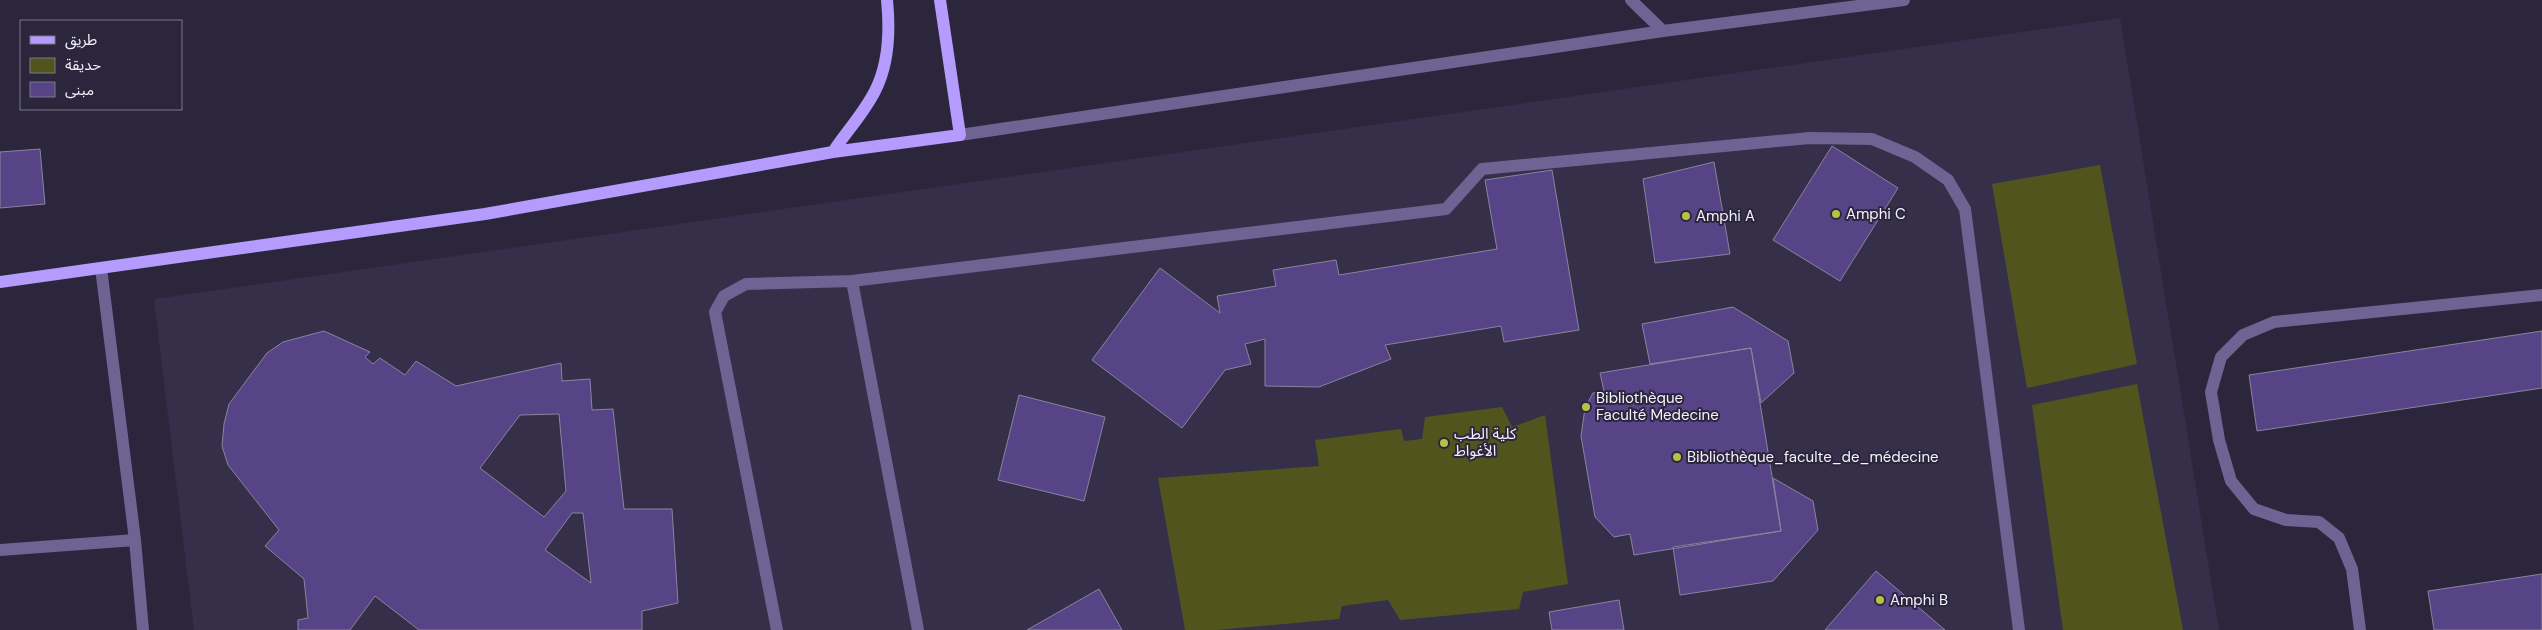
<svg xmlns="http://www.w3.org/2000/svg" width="2542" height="630" viewBox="0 0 2542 630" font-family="'DM Sans','Noto Sans Arabic',sans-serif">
	<rect width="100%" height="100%" fill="#2b263c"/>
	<path fill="#362f4a" d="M2120,18L2219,630H194L154,299Z"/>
	<path fill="#51551d" d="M2100,165L2137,364L2027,388L1992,184Z
		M2137,384L2183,630H2063L2032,405Z
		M1502,407L1512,427L1545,415L1568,584L1523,592L1519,609L1400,620L1388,600L1342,606L1339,619L1217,630H1185L1158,478L1319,466L1315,440L1401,429L1404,441L1422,439L1425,417Z"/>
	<path fill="#574486" stroke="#89849e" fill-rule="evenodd" d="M1832,146L1898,188L1840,281L1773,240Z
		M40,149L45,204L0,208V152Z
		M1714,162L1730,254L1655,263L1643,179Z
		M1552,170L1579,330L1504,342L1501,326L1385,345L1391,359L1319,387L1265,386V339L1245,344L1251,364L1225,370L1182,428L1092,360L1160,268L1220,313L1217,296L1276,286L1273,270L1336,260L1339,275L1497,249L1485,180Z
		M1733,307L1788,341L1794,373L1761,403L1751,348L1650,364L1642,324Z
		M324,331L370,352L365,357L373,364L380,358L405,375L416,361L456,386L561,363L562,381L590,379L592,410L613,409L624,509H672L678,603L642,611V630H419L375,596L350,630H298V620L308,618L304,579L265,546L279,530L228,465L222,446L224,424L229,404L267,353L283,342ZM559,414L566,491L544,517L480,468L520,415ZM572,513H583L591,583L545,550Z
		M2542,331V388L2257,431L2249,375Z
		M1751,348L1781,531L1634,555L1630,534L1614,537L1595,517L1581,436L1585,408L1593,393L1604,391L1600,373Z
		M1019,395L1105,417L1084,501L998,480Z
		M1773,478L1813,501L1818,530L1773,581L1680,595L1673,547L1781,531Z
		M1876,571L1945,630H1825Z
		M2542,574V630H2434L2428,591Z
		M1099,589L1122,630H1027Z
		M1619,600L1624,630H1552L1549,612Z"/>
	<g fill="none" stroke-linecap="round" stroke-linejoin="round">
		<path stroke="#6f6393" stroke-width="12" d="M1631,0L1663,31
			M960,135L1663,31L1904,0
			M101,268L135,540L143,630
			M852,281L918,630
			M0,550L135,540
			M777,630L715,312L724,296L746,284L852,281L1446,209L1482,169L1810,138L1872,139L1915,157L1948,180L1965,209L2019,630
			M2360,630L2352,569L2339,538L2319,522L2286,520L2254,509L2231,481L2219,440L2211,392L2221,357L2243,335L2274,322L2542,295"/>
		<path stroke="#b49bfd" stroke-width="12" d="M833,152C846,132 864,113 875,91C889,64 890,30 887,0
			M0,282L485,214L833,152L960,135L940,0"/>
	</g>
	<g fill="#b8c146" stroke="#2b263c" stroke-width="2">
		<circle cx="1836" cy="214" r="5"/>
		<circle cx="1686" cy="216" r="5"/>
		<circle cx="1586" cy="407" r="5"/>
		<circle cx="1444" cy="443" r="5"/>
		<circle cx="1677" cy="457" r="5"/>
		<circle cx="1880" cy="600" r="5"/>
	</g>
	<g text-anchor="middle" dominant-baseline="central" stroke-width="4" stroke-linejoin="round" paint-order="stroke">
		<g font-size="15" fill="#f4f2fd" stroke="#2b263c" text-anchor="start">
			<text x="1846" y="214">Amphi C</text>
			<text x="1696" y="216">Amphi A</text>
			<text x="1596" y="398">Bibliothèque<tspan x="1596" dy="17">Faculté Medecine</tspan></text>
			<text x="1454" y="434">كلية الطب<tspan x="1454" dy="17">الأغواط</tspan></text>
			<text x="1687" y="457">Bibliothèque_faculte_de_médecine</text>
			<text x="1890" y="600">Amphi B</text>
		</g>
	</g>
	<rect x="20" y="20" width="162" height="90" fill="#2b263c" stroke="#7b7889"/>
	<rect x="30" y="36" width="25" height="8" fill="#b49bfd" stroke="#7b7889"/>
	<text x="65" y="45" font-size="15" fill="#f4f2fd">طريق</text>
	<rect x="30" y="58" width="25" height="15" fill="#51551d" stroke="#7b7889"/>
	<text x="65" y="70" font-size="15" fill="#f4f2fd">حديقة</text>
	<rect x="30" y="82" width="25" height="15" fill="#574486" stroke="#7b7889"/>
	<text x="65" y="95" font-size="15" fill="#f4f2fd">مبنى</text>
</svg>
